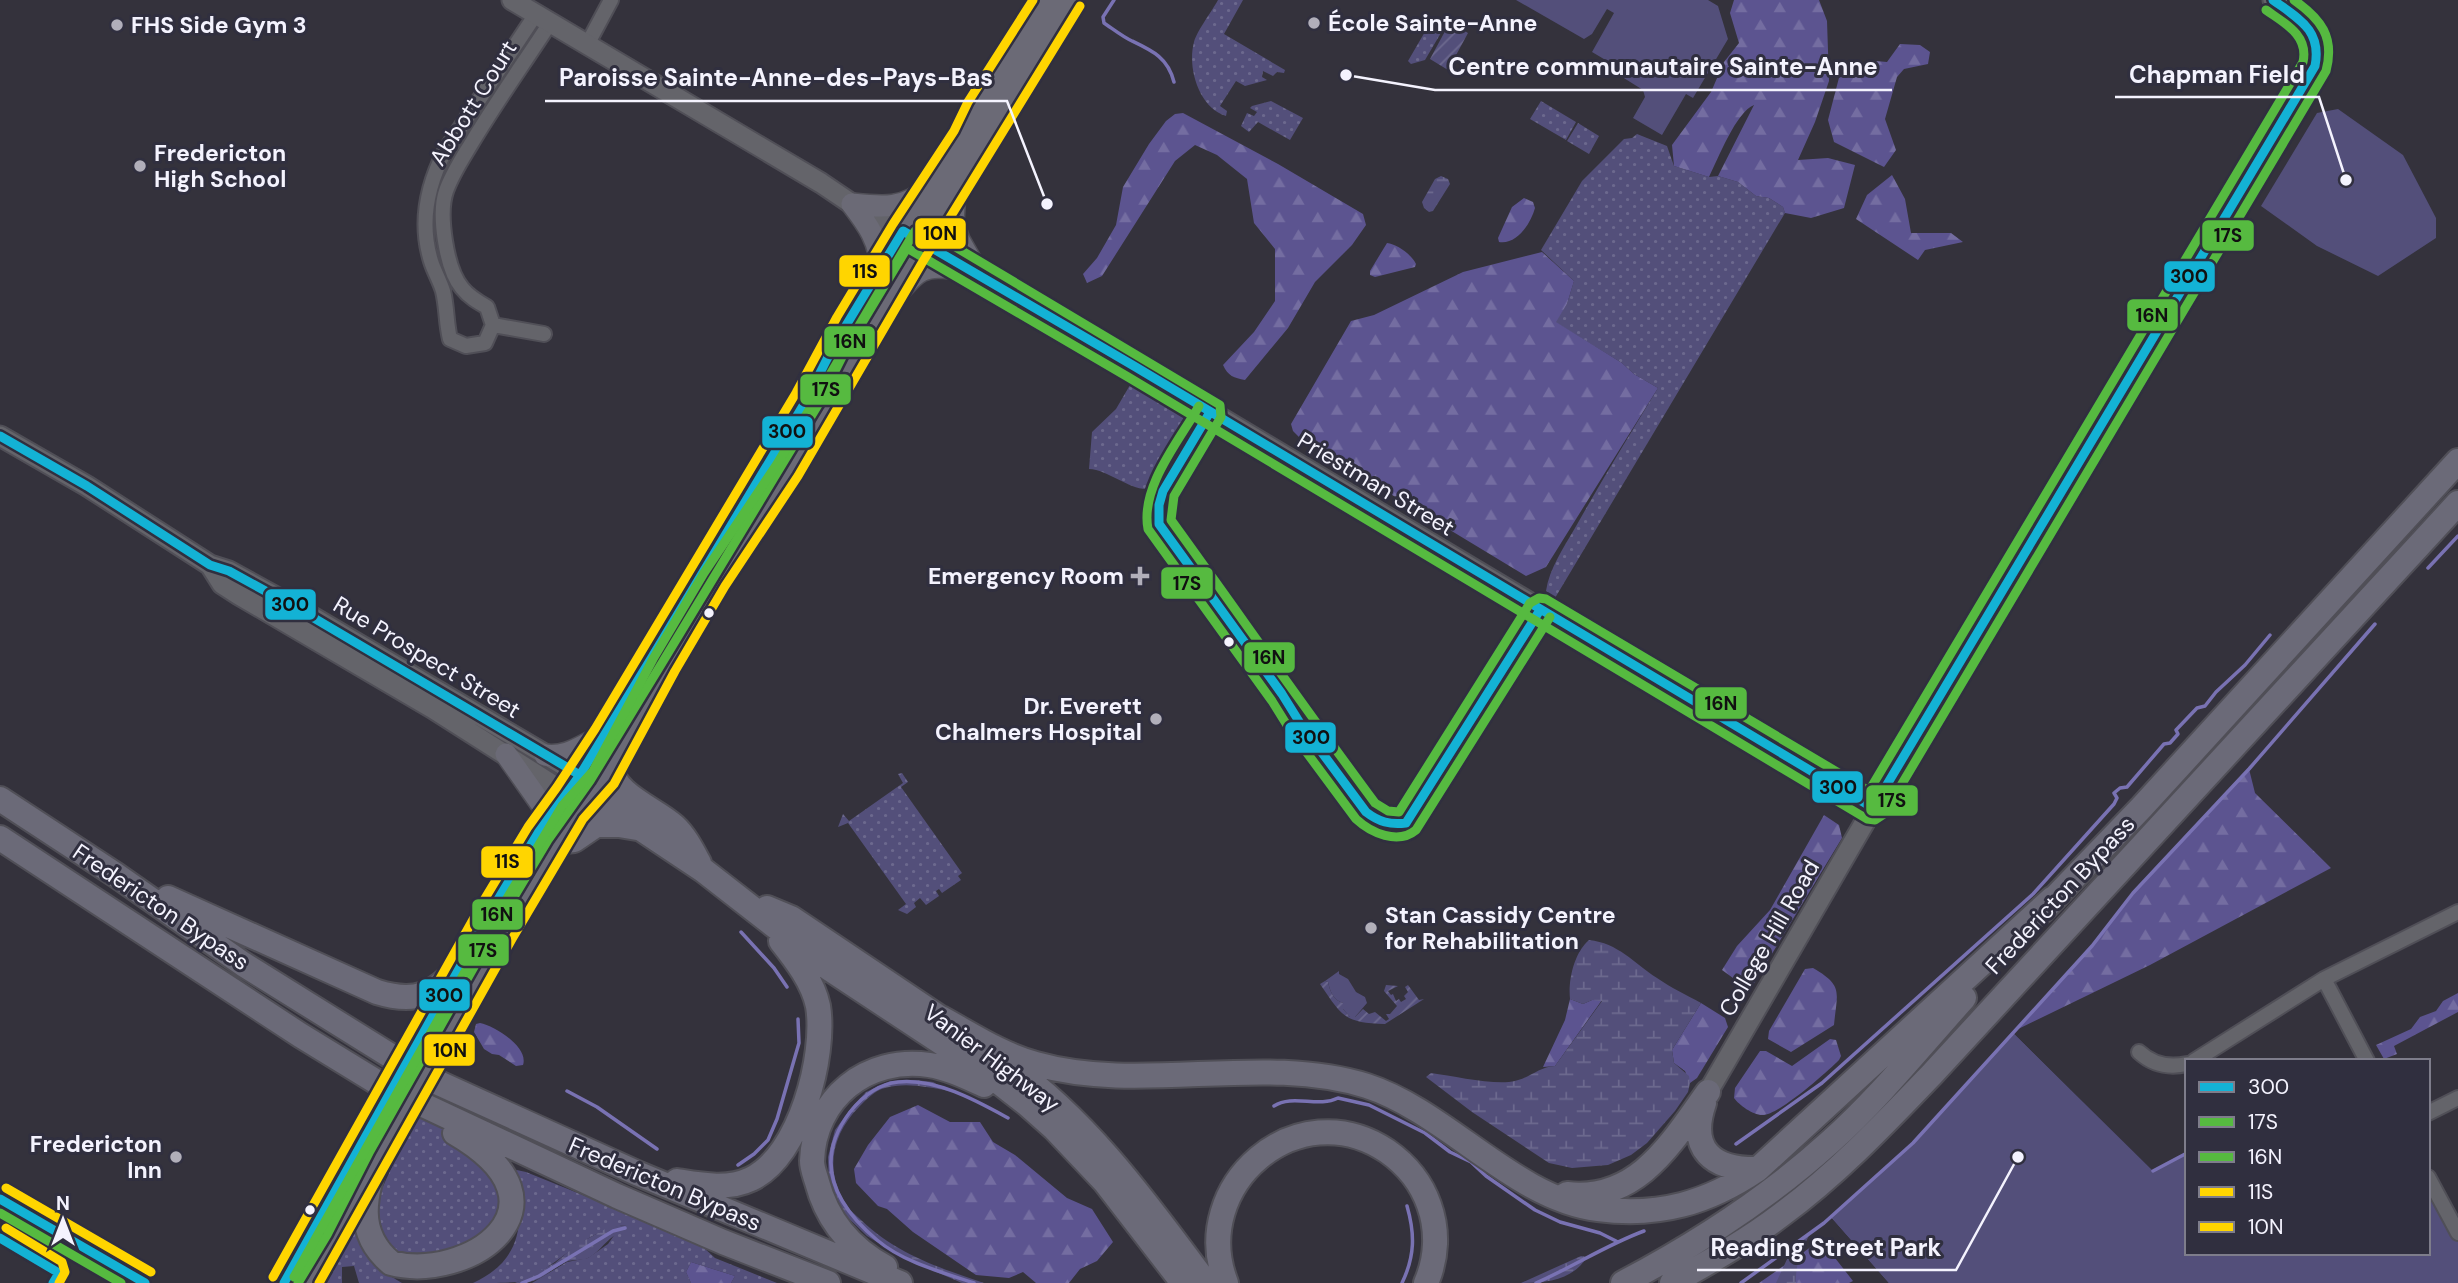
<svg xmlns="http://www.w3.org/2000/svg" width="2458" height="1283" viewBox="0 0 2458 1283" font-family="'DM Sans',sans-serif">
	<defs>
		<pattern id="grass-dots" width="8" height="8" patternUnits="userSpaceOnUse" patternTransform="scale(1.75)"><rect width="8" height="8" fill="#534f7a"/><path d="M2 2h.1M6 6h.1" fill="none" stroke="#6c698e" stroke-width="1.8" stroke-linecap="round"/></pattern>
		<pattern id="forest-firs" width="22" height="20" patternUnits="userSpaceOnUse" patternTransform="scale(1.75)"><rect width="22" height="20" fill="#5c5490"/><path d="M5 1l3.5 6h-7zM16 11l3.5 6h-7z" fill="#746da1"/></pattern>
		<pattern id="wetland-marsh" width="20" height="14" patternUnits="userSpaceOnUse" patternTransform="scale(1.75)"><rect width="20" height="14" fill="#534f7a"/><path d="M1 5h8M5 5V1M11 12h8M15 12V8" fill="none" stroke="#6c698e"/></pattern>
		<pattern id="garden-furrows" width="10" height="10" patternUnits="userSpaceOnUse" patternTransform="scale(1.75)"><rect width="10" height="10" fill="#534f7a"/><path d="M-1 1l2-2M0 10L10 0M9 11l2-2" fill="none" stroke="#6c698e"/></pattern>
	</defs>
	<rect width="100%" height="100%" fill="#34323c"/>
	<path fill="url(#grass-dots)" d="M1218,0H1243L1224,34L1285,70L1284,73L1277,72L1273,76L1263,71L1262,77L1267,80L1245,86L1236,81L1220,106L1227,111L1226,116C1199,108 1187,68 1194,42C1197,31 1212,11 1218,0Z
		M1433,18L1445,26L1425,60L1411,64L1408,61Z
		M1271,101L1303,118L1290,140L1258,122L1249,132L1241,126L1247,113L1254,116L1257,112L1250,108L1252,106Z
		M1541,101L1576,122L1566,140L1530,119Z
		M1578,123L1599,136L1589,154L1567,141Z
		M1637,134L1667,146L1674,166L1709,177L1718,176L1738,182L1756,196L1769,198L1783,207L1785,213L1555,598L1546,591C1549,569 1564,547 1575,528C1602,480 1630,434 1658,388L1634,374L1622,363L1555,322L1567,304L1574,281L1541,250L1582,181L1624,139L1632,138Z
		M1135,381L1160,395L1157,401L1163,405L1167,399L1197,417L1199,420L1164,481C1142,504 1114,470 1089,469L1092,432L1116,409L1130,385Z
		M902,773L908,782L901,787L962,873L958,876L961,880L942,893L939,889L936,891L939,896L926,905L920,898L914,903L916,907L907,914L898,910L906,904L848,823L838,827L843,814L849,821L903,783L898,774Z
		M414,1111L463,1140L506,1199L479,1262L396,1252L384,1238L376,1202L394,1162V1147Z
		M512,1169L526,1172L711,1247L704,1248L715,1258L777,1283H731L735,1276L691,1262L686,1272L691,1283H532L567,1262L588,1258L608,1244L615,1234L627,1225C582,1229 558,1270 517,1282C504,1283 486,1283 473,1283C525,1259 525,1218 512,1169Z
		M354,1224C366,1252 374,1268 402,1283H359L354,1266L342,1267V1283H318Z"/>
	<path fill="url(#forest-firs)" d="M1734,0H1819L1827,21L1829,81L1815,122L1798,160L1828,158L1855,165L1844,208L1811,218L1785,213L1783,207L1769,198L1756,196L1738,182L1718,176L1754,105C1736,112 1718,159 1709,177L1674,166L1672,145L1711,92L1724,62L1739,43L1730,13Z
		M1900,44L1920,45L1930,52L1928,64L1904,69L1897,77L1885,119L1896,150L1884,167L1834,142L1828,120L1841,70L1876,61L1887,62Z
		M1183,113L1278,164L1363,214L1366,225L1352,245L1315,282L1288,328L1245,380C1234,378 1228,376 1223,365L1254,332L1275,301V249L1254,223L1247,179L1217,155L1195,145L1175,161L1102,276L1087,283L1083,274L1097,258L1116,225L1123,187L1149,144L1166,121L1175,114Z
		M1892,175L1905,199L1911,233H1951L1963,242L1925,250L1918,260L1856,219L1867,195Z
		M1524,198L1533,202L1535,208C1531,223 1517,245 1499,242L1498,238L1512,207Z
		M1387,243C1397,244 1412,255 1416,264L1415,267L1375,277L1370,275V271Z
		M1542,252L1574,281L1567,304L1556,322L1622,363L1634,374L1658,388L1546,567L1526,576L1303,441L1293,431L1291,424L1351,321L1374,315L1463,272Z
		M2249,769L2255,793L2331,868L2150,965L2012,1032L2089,1109C2060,1104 2002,1083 2016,1135L2023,1141L2061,1156L2090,1179L2113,1160L2158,1193L2169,1186L2174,1160L2187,1153V1175L2184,1189L2187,1254L2196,1273L2207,1283H1889L1831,1217L1913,1143L2092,946L2133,893Z
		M1824,815L1839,825L1842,838L1753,985L1744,986L1722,970L1737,946L1770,910Z
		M1813,968C1844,986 1837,992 1834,1025L1791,1052L1768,1039L1769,1031L1805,969Z
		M2458,993V1012L2394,1046L2397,1054L2384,1059L2376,1045L2411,1029L2420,1017L2436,1011L2443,1001Z
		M1570,999L1583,1004L1592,1000H1602L1555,1066L1543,1067L1565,1020Z
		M1701,1003L1725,1018L1728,1027L1697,1078L1690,1083L1685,1071L1674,1063L1672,1050Z
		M480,1023C495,1026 529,1047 523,1065L516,1066L499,1055L492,1054L484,1049L474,1032L476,1024Z
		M1830,1039L1836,1040L1841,1056L1839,1060C1827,1072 1778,1116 1762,1115C1753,1115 1739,1105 1734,1098L1735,1088L1760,1051H1766L1792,1066Z
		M918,1105L950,1122H980L993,1142L1015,1155L1067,1198L1092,1209L1113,1242L1097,1261L1080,1269L1069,1283H1036L1023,1272L1009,1278L976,1275L913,1232L887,1209L878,1206L856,1183L854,1169L868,1145L890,1117Z
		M1821,1240L1853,1281L1849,1283H1759Z
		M691,1262L735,1276L731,1283H691L686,1272Z"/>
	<path fill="url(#wetland-marsh)" d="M1441,176L1448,179L1450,184L1433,211L1429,212L1424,208L1422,202L1435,179Z
		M1589,940C1618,943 1634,963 1657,978C1671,988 1687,995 1701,1003L1672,1050L1674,1063L1689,1076L1690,1083L1688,1092L1675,1111L1647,1143L1631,1155L1608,1165L1572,1168L1549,1163L1472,1112L1426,1077L1431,1073C1453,1076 1488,1084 1509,1082C1529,1080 1537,1067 1555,1066L1602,1001L1592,1000L1583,1004L1570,999C1568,980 1574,953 1589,940Z
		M915,1080L933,1082L949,1091C929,1087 905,1082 885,1088C874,1091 867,1099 859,1107C832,1134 824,1171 846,1204C849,1210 856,1215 861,1220C897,1254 937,1267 984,1283H962L904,1258L867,1236L844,1214L829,1189L828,1157L835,1130L852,1107L866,1092L890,1081Z
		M627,1225L634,1229L629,1233C612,1228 603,1251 588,1258C581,1261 573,1259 566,1262C543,1273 544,1283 515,1283L555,1263L576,1245L609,1227Z
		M1811,1232C1802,1248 1795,1265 1796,1283H1776L1794,1244Z
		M1581,1256L1587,1257C1573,1280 1547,1283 1521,1283Z"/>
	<path fill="#534f7a" d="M1516,0H1708L1718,6L1728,39L1693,98L1686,94L1662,135L1633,118L1645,97L1643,90L1611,70L1614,65L1592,52L1614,13L1607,9L1592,34L1584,39Z
		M2338,109L2403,155L2436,218V238L2378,276L2317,246L2261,206L2317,113Z
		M1339,971V974L1348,979L1356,992L1365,997L1367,1003L1355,1017H1350L1343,1009V1003C1333,1000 1330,991 1328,982L1325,981Z
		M2012,1032L2153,1171L2187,1153V1253H2428V1177L2458,1233V1283H1889L1831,1217L1913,1143Z"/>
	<path fill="url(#garden-furrows)" d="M1450,22L1468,33L1448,70L1430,59Z
		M1325,981L1328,982C1330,991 1333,1000 1343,1003V1009L1350,1017H1355L1363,1009L1369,1014L1375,1012L1386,1021L1389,1019L1386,1014H1390L1397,1006L1384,991L1386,985L1398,986L1388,991L1391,995L1393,994L1396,1001L1399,999L1401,1002L1406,999L1404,996L1408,992L1405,987L1408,985L1419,1000L1424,999L1385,1024C1344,1023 1342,1016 1320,984Z"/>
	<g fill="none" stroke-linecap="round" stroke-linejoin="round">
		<path stroke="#7972b3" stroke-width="3.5" d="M1114,0L1103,17L1104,23C1113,29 1123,37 1132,41C1153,51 1168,58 1174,82
			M2428,568L2458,536
			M741,932L774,968L787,987
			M567,1091L597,1107L657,1149
			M1274,1106C1293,1094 1318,1108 1338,1098L1369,1105L1425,1133L1450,1152L1471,1162L1486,1176L1535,1210L1560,1222L1600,1233L1616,1241
			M1736,1144L1822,1083L2033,894L2114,804L2117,798L2114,793L2120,788L2127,787L2164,744L2170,743L2178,734L2176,730L2197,708L2205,706L2216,692L2245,665L2270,635
			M738,1165L754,1154L768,1140L777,1119L799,1043L798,1019
			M2153,1171L2187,1153
			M522,1283L539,1276L613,1231L625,1228
			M974,1283C941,1272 903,1262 877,1240C834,1204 813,1161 850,1112C862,1097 878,1084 898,1082C936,1078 977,1101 1008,1118
			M1402,1283C1415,1256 1415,1234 1407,1206
			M1536,1283C1573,1267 1606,1245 1644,1231
			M1741,1283L1824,1223L1913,1143L2092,946L2133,893L2249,769L2375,624"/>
		<defs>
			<path id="street" d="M536,14L445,151C427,186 419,222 431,261C434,271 440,281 443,291C447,307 446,323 450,339L466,346L485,343L493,325L487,307C478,302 469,297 462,288C446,269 438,214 446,191C452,174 462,159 471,144C496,102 524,63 550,23
				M587,45L611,0
				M493,325L544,334
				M2324,979L2367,1061
				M2139,1052C2153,1065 2169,1068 2187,1064
				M2194,1061L2324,979L2458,912
				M2428,1113L2458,1098
				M2428,1177L2458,1233"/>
			<path id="secondary" d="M512,0L821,183L852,204L921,241L1134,366L1873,808
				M0,436L87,486L210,565L229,571L309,615L580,775L589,794H567L432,708L239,595L222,584L210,565
				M1708,1092L1873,808L2315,66C2326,32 2297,18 2273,0"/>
			<path id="primary" d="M955,192L953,222L959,240L979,275
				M852,204C881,207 904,210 927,189
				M852,204C868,225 879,240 881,267
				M899,291C906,285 911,276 921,271C938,262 961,271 979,275
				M713,556L807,399L847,323L903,231L965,137L978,109L1047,0
				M506,754L544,808V816L539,830
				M545,755C568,758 582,745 603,736
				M411,1055L494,906L538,833L567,794L662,641
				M429,1065L501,933L573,812L603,778L664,665L715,579L787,470L911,257L1070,0
				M284,1283L316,1229L384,1099
				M305,1283L378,1155L402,1109"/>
			<path id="highway" d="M611,765C611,794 656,809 674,826C685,836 692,850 699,863
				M589,794L703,870L830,969L986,1072L1027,1104L1054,1128L1105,1182L1183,1283
				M0,799L116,875L243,964L394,1058
				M0,838L300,1035L380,1084
				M556,842L574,840L596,825H619L637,828
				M168,898L377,992C416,1004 434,995 461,965
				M767,908L791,918L955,1028
				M2042,911L2142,807L2458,461
				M941,1018C972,1035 1002,1055 1036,1064C1142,1094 1262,1053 1367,1086C1447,1112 1515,1199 1598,1209C1659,1217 1708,1203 1758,1169L2052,899
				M1002,1060C1086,1118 1146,1202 1206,1283
				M432,1080L639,1174L900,1283
				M419,1103L617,1196L723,1242L828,1283
				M1704,1103C1688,1150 1713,1170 1758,1169
				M378,1155C365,1195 354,1232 391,1263C466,1283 582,1207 455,1133
				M677,1181C702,1185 728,1190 751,1179C800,1156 826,1055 818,1006C813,982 796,960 781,941
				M1567,1194C1638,1202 1672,1142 1708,1092
				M885,1267C850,1248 827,1220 817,1182C815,1175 812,1168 812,1161C814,1098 867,1056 929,1065C948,1068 967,1077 984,1085
				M1226,1283C1188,1185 1298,1091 1387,1151C1407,1165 1421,1182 1429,1205C1438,1230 1437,1258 1426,1283
				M1623,1283C1697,1244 1768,1198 1830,1142C1878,1099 1920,1047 1964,998
				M1672,1283C1709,1262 1747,1241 1781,1215C1837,1174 1885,1123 1933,1073L2458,503"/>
		</defs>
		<use href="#street" stroke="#504f57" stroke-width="18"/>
		<use href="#secondary" stroke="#504f57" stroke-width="23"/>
		<use href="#primary" stroke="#504f57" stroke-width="24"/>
		<use href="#highway" stroke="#504f57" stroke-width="28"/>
		<use href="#street" stroke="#64646a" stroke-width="14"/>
		<use href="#secondary" stroke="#64646a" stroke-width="19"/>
		<use href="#primary" stroke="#6b6a76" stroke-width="21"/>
		<use href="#highway" stroke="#6b6a78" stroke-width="24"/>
		<defs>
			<path id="primary-bridge" d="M384,1099L411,1055
				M402,1109L429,1065"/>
		</defs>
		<use href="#primary-bridge" stroke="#504f57" stroke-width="24" stroke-linecap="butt"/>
		<use href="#primary-bridge" stroke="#6b6a76" stroke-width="21"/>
		<defs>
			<path id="bus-1" d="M1210,412L1163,491L1159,505V524L1282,694L1300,723L1366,812C1379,822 1390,825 1406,823L1540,610
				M0,436L87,486L210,565L229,571L309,615L580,775
				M0,1199L145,1283
				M0,1238L59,1273L53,1283
				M284,1283L494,906L538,833L580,775L652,657L807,399L833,347L903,231L1134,366L1873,808L2315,66C2322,30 2299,19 2273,0"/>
			<path id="bus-2" d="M1199,406C1179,441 1140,487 1148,529L1272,701L1290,730L1356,819C1371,833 1398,845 1416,830L1550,617
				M0,1213L121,1283
				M298,1283L327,1235L370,1151L505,912L548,840L590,781L662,663L818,405L844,353L907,248L1128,377L1867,819L1875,820L1884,814L2326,71C2335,37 2321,19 2294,0"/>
			<path id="bus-3" d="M294,1277L490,927L562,806L593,771L653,659L704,573L777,464L915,231L927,230L1220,405L1221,417L1174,496L1171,520C1239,614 1306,710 1375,803L1388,811L1399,812L1530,603L1539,598L1546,599L1869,791L2303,62C2309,35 2284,23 2266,10"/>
			<path id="bus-4" d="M6,1188L151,1272
				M6,1228L62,1262L65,1272L59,1283
				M273,1277L484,900L528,827L557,787L595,729L796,393L837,317L893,224L954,131L968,102L1033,0"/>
			<path id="bus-5" d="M319,1283L512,939L583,819L614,784L675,671L725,586L798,476L922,263L1080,6"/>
		</defs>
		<use href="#bus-1" stroke="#302f3f" stroke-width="14"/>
		<use href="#bus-2" stroke="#302f3f" stroke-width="14"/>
		<use href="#bus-3" stroke="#302f3f" stroke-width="14"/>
		<use href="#bus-4" stroke="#302f3f" stroke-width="14"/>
		<use href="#bus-5" stroke="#302f3f" stroke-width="14"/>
		<use href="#bus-1" stroke="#13b2d5" stroke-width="9"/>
		<use href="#bus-2" stroke="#56ba40" stroke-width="9"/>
		<use href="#bus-3" stroke="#56ba40" stroke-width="9"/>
		<use href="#bus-4" stroke="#ffd500" stroke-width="9"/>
		<use href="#bus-5" stroke="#ffd500" stroke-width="9"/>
	</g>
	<g fill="#b1afba" stroke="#302f3f" stroke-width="2.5">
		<circle cx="1314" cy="23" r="7"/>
		<circle cx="117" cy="25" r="7"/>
		<circle cx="140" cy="166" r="7"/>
		<path d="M1136.5 565.5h7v7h7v7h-7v7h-7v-7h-7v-7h7z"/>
		<circle cx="1156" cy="719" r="7"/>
		<circle cx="1371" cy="928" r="7"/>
		<circle cx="176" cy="1157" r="7"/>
	</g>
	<g fill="#f4f3fe" stroke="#302f3f" stroke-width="2.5">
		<circle cx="709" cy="613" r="6"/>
		<circle cx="1229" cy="642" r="6"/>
		<circle cx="310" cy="1210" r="6"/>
	</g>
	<g text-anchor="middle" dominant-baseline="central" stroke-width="6" stroke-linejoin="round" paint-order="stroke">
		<g font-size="23" font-weight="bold" fill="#f4f3fe" stroke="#302f3f" text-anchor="start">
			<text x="1328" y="23">École Sainte-Anne</text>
			<text x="131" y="25">FHS Side Gym 3</text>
			<text x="154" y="153">Fredericton<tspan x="154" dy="26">High School</tspan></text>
			<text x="1124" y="576" text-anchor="end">Emergency Room</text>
			<text x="1142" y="706" text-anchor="end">Dr. Everett<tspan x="1142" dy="26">Chalmers Hospital</tspan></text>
			<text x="1385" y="915">Stan Cassidy Centre<tspan x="1385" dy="26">for Rehabilitation</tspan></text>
			<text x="162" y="1144" text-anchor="end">Fredericton<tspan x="162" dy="26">Inn</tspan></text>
		</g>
		<g font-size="23" fill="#f4f3fe" stroke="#302f3f">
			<text transform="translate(473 103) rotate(-58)">Abbott Court</text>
			<text transform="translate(1376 484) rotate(31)">Priestman Street</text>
			<text transform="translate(427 657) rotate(31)">Rue Prospect Street</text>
			<text transform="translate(2060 895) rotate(-47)">Fredericton Bypass</text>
			<text transform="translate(161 907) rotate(34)">Fredericton Bypass</text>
			<text transform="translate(1769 938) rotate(-60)">College Hill Road</text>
			<text transform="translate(992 1058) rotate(37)">Vanier Highway</text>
			<text transform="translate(665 1184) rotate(23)">Fredericton Bypass</text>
		</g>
	</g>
	<path fill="none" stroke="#f4f3fe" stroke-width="2.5" d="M1346 75L1435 90H1892M2346 180L2319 97H2115M1047 204L1007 101H545M2018 1157L1956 1270H1697"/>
	<g fill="#f4f3fe" stroke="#302f3f" stroke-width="2.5">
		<circle cx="1346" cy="75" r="7"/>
		<circle cx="2346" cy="180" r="7"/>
		<circle cx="1047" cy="204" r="7"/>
		<circle cx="2018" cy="1157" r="7"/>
	</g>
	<g font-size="24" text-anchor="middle" font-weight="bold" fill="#f4f3fe" stroke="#302f3f" stroke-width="6" stroke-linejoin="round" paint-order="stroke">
		<text x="1663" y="75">Centre communautaire Sainte-Anne</text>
		<text x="2217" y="83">Chapman Field</text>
		<text x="776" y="86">Paroisse Sainte-Anne-des-Pays-Bas</text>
		<text x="1826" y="1256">Reading Street Park</text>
	</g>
	<g stroke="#302f3f" stroke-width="2.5">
		<rect x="914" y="217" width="53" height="33" rx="7" fill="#ffd500"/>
		<rect x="2201" y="219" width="54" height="33" rx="7" fill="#56ba40"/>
		<rect x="838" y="254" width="53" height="34" rx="7" fill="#ffd500"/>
		<rect x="2163" y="260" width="53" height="33" rx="7" fill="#13b2d5"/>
		<rect x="2126" y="298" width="53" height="34" rx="7" fill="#56ba40"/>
		<rect x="823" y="325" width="53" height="33" rx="7" fill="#56ba40"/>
		<rect x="799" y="373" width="53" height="33" rx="7" fill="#56ba40"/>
		<rect x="761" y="415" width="53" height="34" rx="7" fill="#13b2d5"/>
		<rect x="1160" y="566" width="54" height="34" rx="7" fill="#56ba40"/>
		<rect x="264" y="588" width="53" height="33" rx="7" fill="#13b2d5"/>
		<rect x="1243" y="641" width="53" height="33" rx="7" fill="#56ba40"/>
		<rect x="1694" y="686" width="54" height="34" rx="7" fill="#56ba40"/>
		<rect x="1284" y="721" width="53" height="33" rx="7" fill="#13b2d5"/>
		<rect x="1811" y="770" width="53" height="34" rx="7" fill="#13b2d5"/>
		<rect x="1865" y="784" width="54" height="33" rx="7" fill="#56ba40"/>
		<rect x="480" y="845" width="54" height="34" rx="7" fill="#ffd500"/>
		<rect x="471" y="898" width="53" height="33" rx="7" fill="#56ba40"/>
		<rect x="457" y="933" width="53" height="34" rx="7" fill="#56ba40"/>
		<rect x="418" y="978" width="53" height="34" rx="7" fill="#13b2d5"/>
		<rect x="423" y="1033" width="53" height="34" rx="7" fill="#ffd500"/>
	</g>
	<g font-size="19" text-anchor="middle" font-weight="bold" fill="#111">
		<text x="940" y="240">10N</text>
		<text x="2228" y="242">17S</text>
		<text x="865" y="278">11S</text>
		<text x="2189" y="283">300</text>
		<text x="2152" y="322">16N</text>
		<text x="850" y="348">16N</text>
		<text x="826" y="396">17S</text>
		<text x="787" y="438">300</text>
		<text x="1187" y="590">17S</text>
		<text x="290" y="611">300</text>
		<text x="1269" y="664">16N</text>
		<text x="1721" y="710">16N</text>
		<text x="1311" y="744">300</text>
		<text x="1838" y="794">300</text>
		<text x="1892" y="807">17S</text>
		<text x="507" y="868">11S</text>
		<text x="497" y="921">16N</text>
		<text x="483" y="957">17S</text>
		<text x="444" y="1002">300</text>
		<text x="450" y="1057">10N</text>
	</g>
	<rect x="2185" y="1059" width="245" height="196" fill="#302f3f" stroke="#7e7d8b" stroke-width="2"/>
	<rect x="2199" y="1082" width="35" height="10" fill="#13b2d5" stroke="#7e7d8b" stroke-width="2"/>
	<text x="2248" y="1094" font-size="21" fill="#f4f3fe">300</text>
	<rect x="2199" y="1117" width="35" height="10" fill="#56ba40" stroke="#7e7d8b" stroke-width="2"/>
	<text x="2248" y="1129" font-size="21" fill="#f4f3fe">17S</text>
	<rect x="2199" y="1152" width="35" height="10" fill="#56ba40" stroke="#7e7d8b" stroke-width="2"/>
	<text x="2248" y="1164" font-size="21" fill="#f4f3fe">16N</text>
	<rect x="2199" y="1187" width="35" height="10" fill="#ffd500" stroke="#7e7d8b" stroke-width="2"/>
	<text x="2248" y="1199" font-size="21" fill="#f4f3fe">11S</text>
	<rect x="2199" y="1222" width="35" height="10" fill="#ffd500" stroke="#7e7d8b" stroke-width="2"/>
	<text x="2248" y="1234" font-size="21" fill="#f4f3fe">10N</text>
	<g transform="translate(63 1220)" stroke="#302f3f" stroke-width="5" paint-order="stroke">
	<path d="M0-5L12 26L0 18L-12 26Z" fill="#f4f3fe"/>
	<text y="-10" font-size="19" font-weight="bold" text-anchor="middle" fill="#f4f3fe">N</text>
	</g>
</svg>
